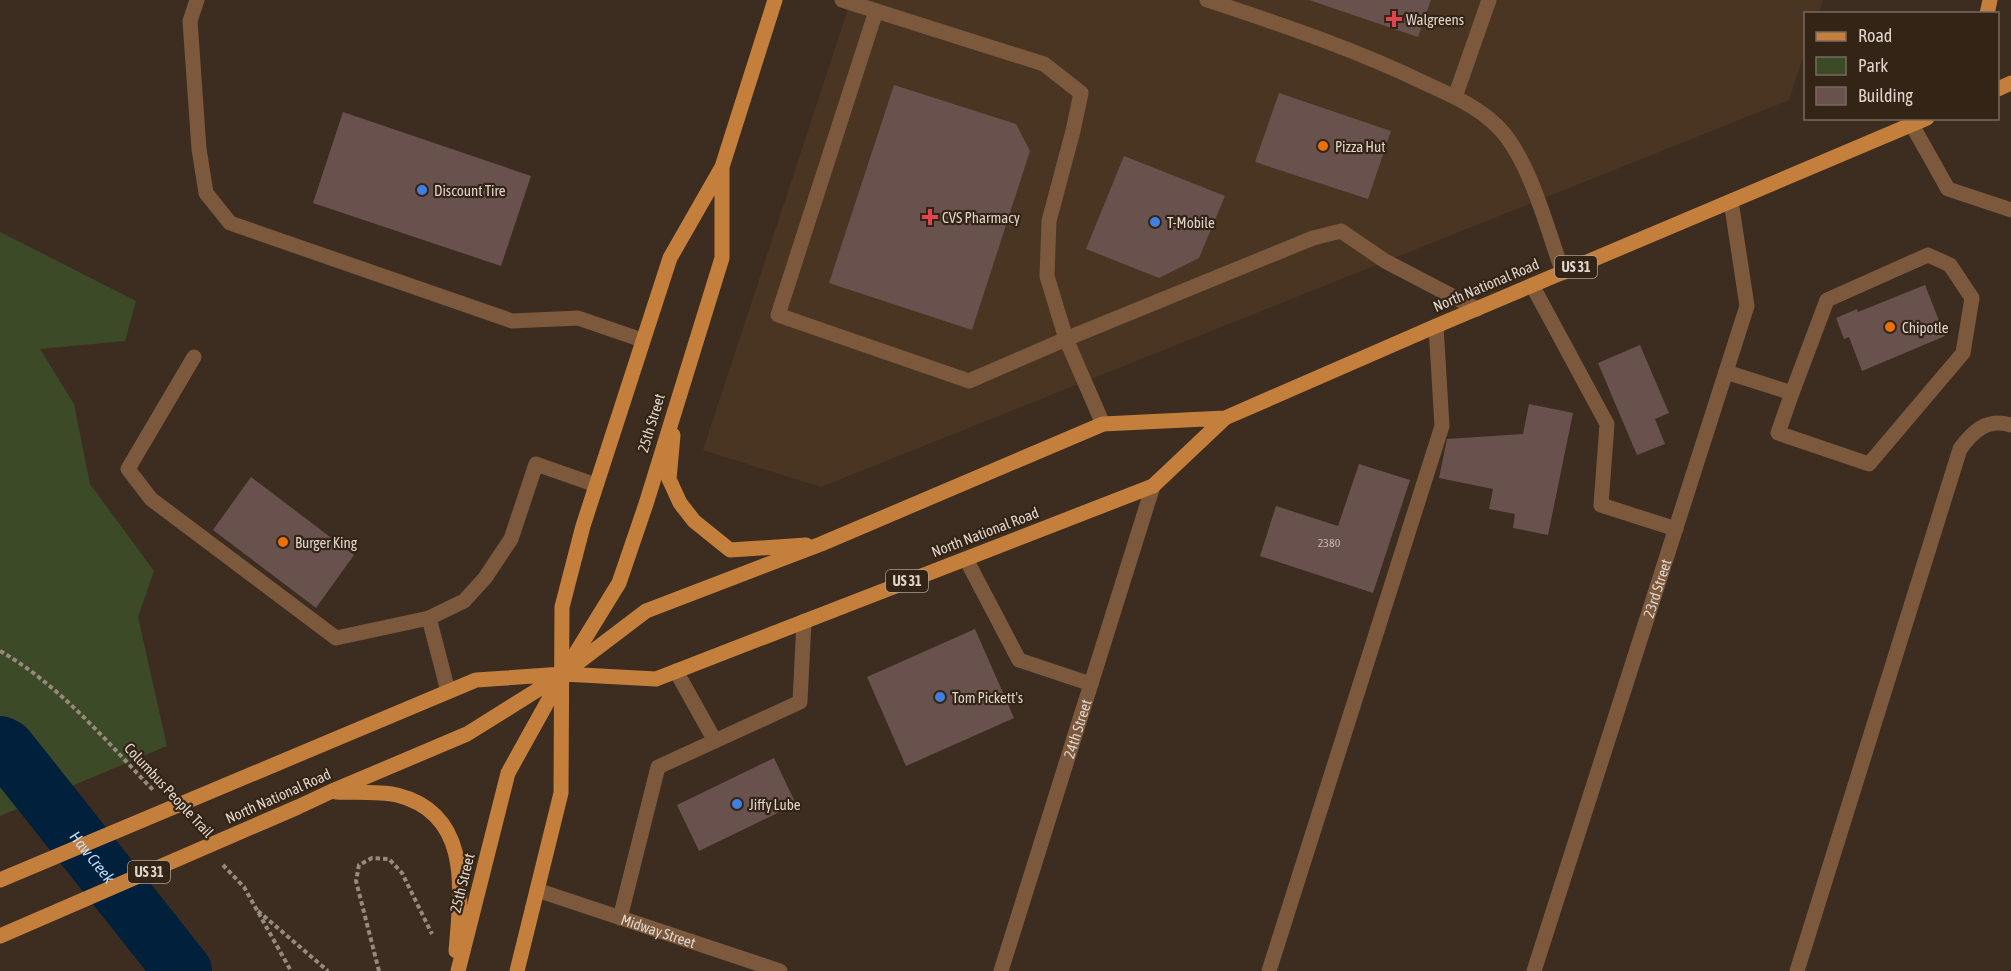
<svg xmlns="http://www.w3.org/2000/svg" width="2011" height="971" viewBox="0 0 2011 971" font-family="'Asap Condensed',sans-serif">
	<rect width="100%" height="100%" fill="#3d2d20"/>
	<path fill="#4a3522" d="M851,0H1823L1819,13L1806,14L1805,51L1789,100L821,487L703,450Z"/>
	<path fill="#3c4a27" d="M0,232L136,301L125,341L40,349L74,404L90,484L154,571L138,617L167,746L0,816Z"/>
	<g fill="none" stroke-linecap="round" stroke-linejoin="round">
		<path stroke="#00203b" stroke-width="58" id="s1" d="M0,745L6,748L183,971"/>
	</g>
	<path fill="#69514e" d="M1309,0H1431L1418,37Z
		M894,85L1016,124L1030,151L972,330L829,283Z
		M1279,93L1391,131L1368,199L1255,162Z
		M343,112L531,176L501,266L313,203Z
		M1124,156L1225,196L1199,258L1159,278L1086,249Z
		M1925,285L1945,336L1862,371L1849,337L1844,339L1836,318L1857,309L1858,312Z
		M1640,345L1669,413L1655,419L1665,444L1637,455L1598,363Z
		M1529,404L1573,413L1548,535L1513,528L1515,514L1489,509L1493,489L1439,478L1447,439L1523,434Z
		M1359,464L1410,480L1373,593L1260,556L1276,506L1338,526Z
		M251,477L354,555L316,608L213,530Z
		M975,629L1014,718L906,766L867,677Z
		M774,758L796,804L699,851L677,805Z"/>
	<g fill="none" stroke-linecap="round" stroke-linejoin="round">
		<path stroke="#96897e" stroke-width="4" stroke-dasharray="4.5 3" stroke-linecap="butt" d="M0,651C60,685 107,742 154,791
			M223,865L244,887L291,971
			M258,911L328,971
			M379,971L356,881L359,865L372,858L389,859L402,873L432,934"/>
		<g stroke="#7c593c" stroke-width="15">
			<path d="M197,0L190,21L199,149L206,193L230,223L512,321L578,318L642,340"/>
			<path d="M842,0L1044,64L1081,93L1073,131L1049,221L1047,276L1066,339L1103,424"/>
			<path d="M1207,0C1283,25 1357,50 1429,85C1453,96 1480,108 1499,128C1530,160 1547,229 1563,273"/>
			<path d="M876,11L778,315L969,381L1066,339L1313,238L1341,231L1385,261L1477,309"/>
			<path d="M1455,97L1489,0"/>
			<path d="M1912,125L1948,189L2011,210"/>
			<path d="M1532,285L1607,424L1601,505L1676,529"/>
			<path d="M194,357L128,469L151,499L336,638L429,618"/>
			<path d="M1726,372L1792,393L1778,433L1869,464L1963,353L1972,298L1950,265L1928,255L1827,300L1792,393"/>
			<path d="M966,559L1019,660L1091,684"/>
			<path d="M676,671L715,741"/>
			<path d="M448,691L429,618L464,601L485,578L511,539L536,464L596,485"/>
			<path id="s2" d="M537,890L780,971"/>
			<path d="M620,918L658,767L800,702L804,621"/>
			<path id="s3" d="M1001,971L1153,486"/>
			<path d="M1269,971L1442,426L1436,326"/>
			<path id="s4" d="M1534,971L1747,306L1731,201"/>
			<path d="M1797,971L1960,449C1973,431 1987,418 2011,425"/>
		</g>
		<path stroke="#c57f3c" stroke-width="15" d="M1987,14L1990,0
			M1998,89L2011,83
			M673,435L669,479L680,503L694,521L730,550L806,545
			M336,792C355,793 378,791 397,795C472,814 461,891 456,951
			M0,880L476,680L563,674L656,679L1153,486L1225,418L1436,326L1927,118
			M0,936L298,807L330,792L467,734L563,674L646,611L821,544L1103,424L1225,418
			M458,971L508,773L563,674L619,583L646,504L722,258V168
			M517,971L561,793L562,607L583,526L670,258L722,167L775,0"/>
	</g>
	<g fill="#e0444e" stroke="#332416" stroke-width="2">
		<path d="M1391 10h6v6h6v6h-6v6h-6v-6h-6v-6h6z"/>
		<path d="M927 208h6v6h6v6h-6v6h-6v-6h-6v-6h6z"/>
	</g>
	<g fill="#e8710a" stroke="#332416" stroke-width="2">
		<circle cx="1323" cy="146" r="6"/>
		<circle cx="1890" cy="327" r="6"/>
		<circle cx="283" cy="542" r="6"/>
	</g>
	<g fill="#3f7fe0" stroke="#332416" stroke-width="2">
		<circle cx="422" cy="190" r="6"/>
		<circle cx="1155" cy="222" r="6"/>
		<circle cx="940" cy="697" r="6"/>
		<circle cx="737" cy="804" r="6"/>
	</g>
	<g text-anchor="middle" dominant-baseline="central" stroke-width="4.5" stroke-linejoin="round" paint-order="stroke">
		<g font-size="12" fill="#c2b3ac">
			<text x="1329" y="543">2380</text>
		</g>
		<g fill="#332416" stroke="#ab9f95" stroke-width="1.5">
			<rect x="1555" y="256" width="42" height="22" rx="4.5"/>
			<rect x="886" y="570" width="42" height="22" rx="4.5"/>
			<rect x="128" y="861" width="42" height="22" rx="4.5"/>
		</g>
		<g font-size="14" font-weight="bold" fill="#dfd4cc">
			<text x="1576" y="267">US 31</text>
			<text x="907" y="581">US 31</text>
			<text x="149" y="872">US 31</text>
		</g>
		<g font-size="15" fill="#dfd4cc" stroke="#332416" text-anchor="start">
			<text x="1406" y="19">Walgreens</text>
			<text x="1335" y="146">Pizza Hut</text>
			<text x="434" y="190">Discount Tire</text>
			<text x="942" y="217">CVS Pharmacy</text>
			<text x="1167" y="222">T-Mobile</text>
			<text x="1902" y="327">Chipotle</text>
			<text x="295" y="542">Burger King</text>
			<text x="952" y="697">Tom Pickett's</text>
			<text x="749" y="804">Jiffy Lube</text>
		</g>
		<g font-size="15" fill="#dfd4cc" stroke="#332416">
			<text transform="translate(1486 285) rotate(-23)">North National Road</text>
			<text transform="translate(651 423) rotate(-73)">25th Street</text>
			<text transform="translate(985 532) rotate(-21)">North National Road</text>
			<text stroke="none"><textPath href="#s4" startOffset="402">23rd Street</textPath></text>
			<text stroke="none"><textPath href="#s3" startOffset="254">24th Street</textPath></text>
			<text transform="translate(169 790) rotate(47)">Columbus People Trail</text>
			<text transform="translate(278 796) rotate(-24)">North National Road</text>
			<text transform="translate(462 883) rotate(-76)">25th Street</text>
			<text stroke="none"><textPath href="#s2" startOffset="128">Midway Street</textPath></text>
		</g>
		<g font-size="16" font-style="italic" fill="#c4def7" stroke="#332416">
			<text stroke="none"><textPath href="#s1" startOffset="146">Haw Creek</textPath></text>
		</g>
	</g>
	<rect x="1804" y="12" width="195" height="108" fill="#332416" stroke="#786a5f" stroke-width="1.5"/>
	<rect x="1816" y="32" width="30" height="9" fill="#c57f3c" stroke="#786a5f" stroke-width="1.5"/>
	<text x="1858" y="42" font-size="18" fill="#dfd4cc">Road</text>
	<rect x="1816" y="57" width="30" height="18" fill="#3c4a27" stroke="#786a5f" stroke-width="1.5"/>
	<text x="1858" y="72" font-size="18" fill="#dfd4cc">Park</text>
	<rect x="1816" y="87" width="30" height="18" fill="#69514e" stroke="#786a5f" stroke-width="1.5"/>
	<text x="1858" y="102" font-size="18" fill="#dfd4cc">Building</text>
</svg>
